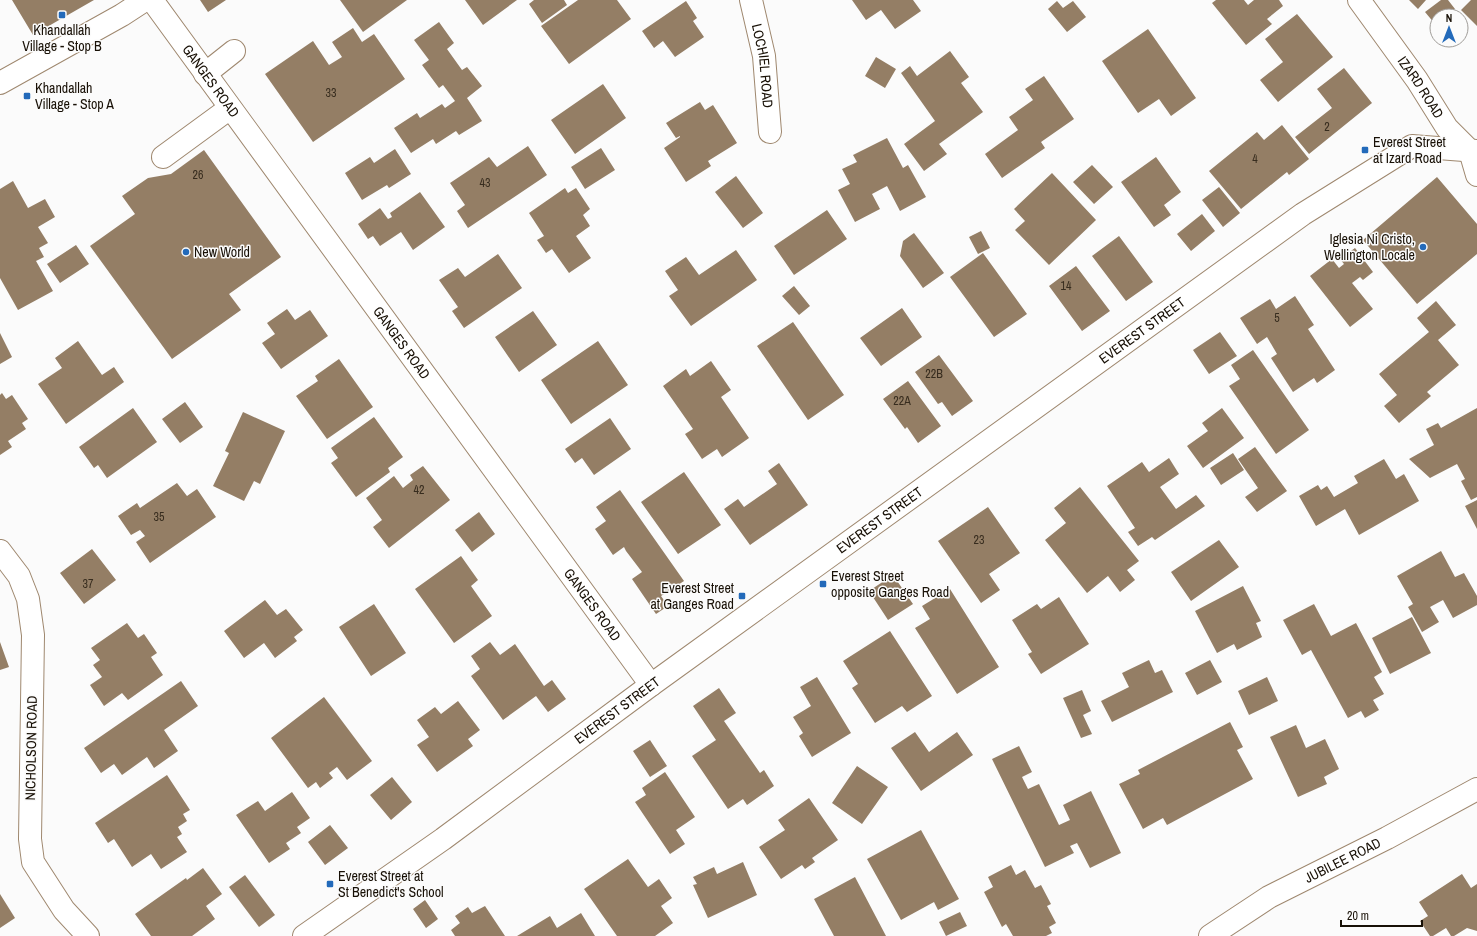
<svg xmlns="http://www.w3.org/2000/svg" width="1477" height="936" viewBox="0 0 1477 936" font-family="'Archivo Narrow',sans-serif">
	<rect width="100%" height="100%" fill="#fbfbfb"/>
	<path fill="#947e65" d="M12,0H94L33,35Z
		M200,0H226L208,12Z
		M340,0H407L363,32Z
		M465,0H517L483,25Z
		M534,0H564L567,5L542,23L529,4Z
		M578,0H617L631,19L569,64L541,26Z
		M852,0H913L921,11L895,29L881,10L866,20Z
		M1216,0H1244L1248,5L1254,0H1279L1283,6L1267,19L1272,24L1246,45L1212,3Z
		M1409,0H1426L1418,9Z
		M1441,0H1448L1455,9L1445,16H1437V22L1435,24L1425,12Z
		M1471,0H1477V26L1461,10Z
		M686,1L697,18L693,21L704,37L675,57L663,41L654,48L642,31Z
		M1057,1L1063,8L1073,1L1086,17L1067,32L1048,9Z
		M1297,14L1333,57L1278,102L1260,80L1283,62L1265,39Z
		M439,22L454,43L447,49L462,70L467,67L482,86L467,98L482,121L459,135L456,131L436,144L433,139L411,153L394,128L417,113L420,118L442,104L445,108L455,101L443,85L439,88L422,65L429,60L414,40Z
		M353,28L362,42L374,34L405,79L313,142L265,74L313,41L329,65L342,57L332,42Z
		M1148,29L1196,98L1171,116L1159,99L1138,113L1102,61Z
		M950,51L969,77L961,83L983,112L939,144L947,154L924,171L904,144L935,121L901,73L910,66L917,76Z
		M876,57L896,69L885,88L865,76Z
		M1344,68L1372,103L1309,154L1295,137L1332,108L1317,89Z
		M1044,76L1074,119L1041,142L1045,148L1002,178L985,154L1018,130L1009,117L1033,100L1025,89Z
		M603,84L626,118L575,154L551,120Z
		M700,102L705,110L713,105L737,143L708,161L711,166L686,182L664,148L680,137V136L676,138L666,123Z
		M1282,125L1309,159L1289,175L1287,172L1241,209L1209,171L1257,132L1264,140Z
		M887,138L903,168L908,165L926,197L900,211L887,186L872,194L880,209L855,222L838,190L850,184L842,169L857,162L853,155Z
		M528,146L547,175L468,228L457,211L465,205L450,183L489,157L497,167Z
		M601,148L615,170L585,189L571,167Z
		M395,149L411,174L389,188L387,185L362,200L345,173L370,157L374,163Z
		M204,150L281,257L229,294L241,310L172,359L90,246L135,214L122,196L148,178L171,174Z
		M1156,157L1181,192L1164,205L1171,215L1154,227L1121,182Z
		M1092,165L1113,187L1094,204L1073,182Z
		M1052,173L1096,220L1049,265L1015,230L1025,221L1014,209Z
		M736,176L763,213L743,228L715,192Z
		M1437,177L1477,224V254L1417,304L1363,240Z
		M13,181L28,208L45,199L55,217L38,227L48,243L39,248L44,257L36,261L53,291L18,310L0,278V189Z
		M1219,187L1240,213L1223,227L1202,200Z
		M565,188L568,193L576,188L590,209L583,215L590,226L576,236L591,258L569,273L552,249L546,253L537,240L544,236L529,213Z
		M420,192L445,227L413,250L401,232L380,246L373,236L368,239L358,224L380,208L388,219L392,217L390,213Z
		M827,210L847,239L794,275L774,246Z
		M1202,214L1215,231L1191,251L1177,234Z
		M981,231L990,248L978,254L969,237Z
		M914,233L944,273L923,288L900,256L903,241Z
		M1119,236L1153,282L1126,301L1092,256Z
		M76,245L89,264L60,283L47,264Z
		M1355,248L1373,272L1363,280L1360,277L1352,283L1373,309L1350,327L1310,276L1332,259L1339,268L1344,264L1340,259Z
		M736,250L757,280L691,326L669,296L678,290L665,271L686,257L699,275Z
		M983,253L1027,314L994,337L950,277Z
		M498,254L522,288L464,328L452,311L458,307L439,280L458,268L465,277Z
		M1076,266L1110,311L1082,331L1049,286Z
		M794,286L810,306L799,315L782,296Z
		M1295,296L1314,325L1308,329L1335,370L1317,383L1314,378L1293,392L1271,358L1277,354L1267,337L1257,344L1240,318L1270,299L1276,309Z
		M1436,301L1456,325L1438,340L1459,365L1427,392L1431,396L1399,423L1384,406L1397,395L1379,374L1429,332L1417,318Z
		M902,308L922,337L881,366L860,338Z
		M287,309L295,320L310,310L328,336L281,369L262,343L275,334L267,323Z
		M533,311L557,345L519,372L495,337Z
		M793,322L844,395L808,420L757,346Z
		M1220,332L1237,356L1209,374L1193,350Z
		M0,333L12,357L0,364Z
		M78,341L102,375L114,367L124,382L66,424L38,384L62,368L55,358Z
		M598,341L628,385L571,424L541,380Z
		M1253,350L1309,430L1276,454L1229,386L1240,379L1231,365Z
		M939,355L973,401L952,416L942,402L938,404L915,372Z
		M339,359L373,407L327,439L296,396L318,381L315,376Z
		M711,361L731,390L721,397L749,438L722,457L717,449L702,459L685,434L693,429L663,386L686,369L690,376Z
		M908,381L941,426L918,443L907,427L905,429L883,399Z
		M2,393L6,399L12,395L28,419L22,423L26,429L8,441L12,447L0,455V395Z
		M185,402L203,427L180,443L162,419Z
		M133,408L157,442L107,478L98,465L94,468L79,447Z
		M1222,408L1244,438L1203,468L1187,446L1208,431L1202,423Z
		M1477,408V497L1471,500L1461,481L1465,479L1457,464L1430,478L1409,459L1434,445L1426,429L1438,423L1441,428Z
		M243,412L285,431L260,484L254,481L244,501L213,486L229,453L225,451Z
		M374,417L403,457L388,468L390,472L356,497L331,463L338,458L331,448Z
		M610,418L631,449L594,475L582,458L575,463L565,449Z
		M1255,447L1287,491L1257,512L1245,497L1258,488L1238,459Z
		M1233,453L1244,470L1221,485L1210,468Z
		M1169,458L1179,474L1160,487L1176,509L1196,495L1205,506L1155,540L1152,537L1138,546L1128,532L1135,528L1107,486L1142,462L1149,472Z
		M1384,459L1396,479L1404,474L1419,501L1359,535L1345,509L1316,526L1299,496L1318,485L1321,490L1327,486L1334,497L1358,483L1354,476Z
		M779,463L808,505L750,545L724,509L738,499L744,507L777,484L768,471Z
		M423,466L450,500L389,548L373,527L382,520L366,498L394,476L403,488L413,480L410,475Z
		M684,472L721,525L678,554L641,502Z
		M177,483L187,496L197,489L216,517L150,563L136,542L145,536L140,530L131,535L118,516L137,503L140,508Z
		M1080,487L1139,561L1127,570L1135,580L1120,592L1108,576L1087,593L1045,540L1066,523L1054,508Z
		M620,490L684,581L661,596L668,606L656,614L632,579L642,572L626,551L624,547L613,555L595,529L606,521L596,507Z
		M1477,500V529L1465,506Z
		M988,507L1020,553L989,574L1000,590L981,603L938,541Z
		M479,512L495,534L472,552L455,530Z
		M1219,540L1239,567L1191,601L1171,572Z
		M92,549L116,580L84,604L60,573Z
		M1441,551L1455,577L1464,573L1477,596V605L1453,618L1443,600L1430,607L1439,622L1422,632L1408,607L1413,604L1397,576Z
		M461,556L478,580L471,586L492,616L454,643L415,589Z
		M893,575L913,604L888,620L869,591Z
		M1243,586L1261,621L1256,623L1262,637L1237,650L1234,644L1217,653L1195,611Z
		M950,589L999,667L957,694L915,628L930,619L922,606Z
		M1059,597L1089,644L1041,674L1028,654L1032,652L1012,620L1037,604L1041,609Z
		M265,600L277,615L286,609L303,630L294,637L297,641L275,658L264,643L244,658L224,631Z
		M374,604L406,653L371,676L339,627Z
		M1314,604L1331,636L1356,623L1382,672L1374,677L1384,694L1373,700L1379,710L1365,718L1361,711L1348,718L1311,650L1302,655L1283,620Z
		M1412,617L1431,653L1390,674L1372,638Z
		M127,623L138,638L144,634L157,653L151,657L163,675L128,700L122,693L104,706L90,685L102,677L93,665L100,660L91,648Z
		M890,631L932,696L907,712L902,706L875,723L852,688L858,684L843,661Z
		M0,642L9,667L0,670Z
		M490,642L500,655L515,644L544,686L552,680L566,699L548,712L536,696L503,720L471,676L480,669L471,656Z
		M1149,660L1155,673L1162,670L1173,692L1112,722L1101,701L1129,687L1122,673Z
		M1210,660L1222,682L1197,695L1185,673Z
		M817,677L851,733L812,757L799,736L803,733L793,717L811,706L800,687Z
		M1267,677L1278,701L1249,715L1238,691Z
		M181,681L198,706L164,730L178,751L154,768L147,757L122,775L114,764L101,773L84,748Z
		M719,688L736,713L724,721L760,773L764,770L774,786L747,805L743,799L728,809L692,756L716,740L693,706Z
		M1082,690L1091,711L1083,715L1092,734L1081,738L1063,698Z
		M324,697L372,761L347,780L337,767L329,773L333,778L320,788L316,782L308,788L271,738Z
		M458,701L480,730L468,739L473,746L437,772L417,745L429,737L417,720L435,707L441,714Z
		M1230,722L1243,747L1237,750L1253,779L1167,825L1163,818L1143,829L1119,784L1140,774L1138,770Z
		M1296,725L1306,748L1325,739L1339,769L1324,777L1327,784L1298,797L1270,737Z
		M915,732L929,752L957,732L973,755L921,791L891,748Z
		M650,740L667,766L650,777L633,751Z
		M1019,746L1032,772L1022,777L1028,789L1039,784L1059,825L1070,820L1063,805L1091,791L1121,853L1090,868L1077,843L1070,846L1074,853L1045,867L992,759Z
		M857,766L888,787L862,824L832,803Z
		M665,772L695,817L676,830L685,844L670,854L635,802L646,795L642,788Z
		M167,775L190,810L183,814L187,821L178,827L182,834L177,837L187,852L161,869L151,854L132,867L114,839L108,843L95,823Z
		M392,777L412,802L391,820L370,795Z
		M292,792L310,818L297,827L301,833L286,843L290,849L269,863L236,815L258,801L265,811Z
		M809,798L838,840L812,858L815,862L805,869L802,865L781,879L759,847L785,830L778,820Z
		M330,825L348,848L325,865L308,842Z
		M921,830L959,899L938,910L934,902L901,920L867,859Z
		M628,859L648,887L659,879L672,898L661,906L673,923L655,936H617L584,889Z
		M743,862L757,895L708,918L693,885L697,884L693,877L714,867L717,874Z
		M1011,865L1016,875L1025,870L1035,888L1041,885L1051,904L1047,906L1056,923L1049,927L1052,933L1046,936H1013L1006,924L1002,927L984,892L993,887L988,877Z
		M203,868L222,894L206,906L215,919L192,936H151L135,914L186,878L187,880Z
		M1462,874L1471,888L1477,884V931L1467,928L1454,936H1451L1446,928L1433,936H1430L1420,921L1428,916L1419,902Z
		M245,875L275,915L259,927L229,887Z
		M855,877L886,936H834L814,899Z
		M0,894L15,918L0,928Z
		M425,900L438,919L426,928L413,909Z
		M485,906L505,936H455L451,930L460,923L455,916L468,907L472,913Z
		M960,912L967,926L946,936L939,922Z
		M581,913L595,936H517L550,916L557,928Z"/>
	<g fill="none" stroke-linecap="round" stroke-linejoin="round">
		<defs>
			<g id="minor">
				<path id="s1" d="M152,0L651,685"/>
				<path id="s2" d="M751,0L764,56L770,132"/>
				<path id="s3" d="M1359,0L1417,80L1447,128L1470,151L1477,175"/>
				<path d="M205,74L234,51"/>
				<path d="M0,83L122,15L145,0"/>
				<path d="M163,157L230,108"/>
				<path d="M0,551L19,576L28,599L33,635L30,839L33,862L64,910L88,936"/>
				<path id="s4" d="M304,936L443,839L651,685L1303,214L1412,146L1477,151"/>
				<path id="s5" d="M1210,936L1269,897L1387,838L1477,789"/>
			</g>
		</defs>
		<use href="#minor" stroke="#9f886f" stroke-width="24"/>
		<use href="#minor" stroke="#fff" stroke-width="22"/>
	</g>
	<g fill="#236aba" stroke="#fbfbfb" stroke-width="1.5">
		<rect x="58" y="11" width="8" height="8" rx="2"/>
		<rect x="23" y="92" width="8" height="8" rx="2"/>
		<rect x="1361" y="146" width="8" height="8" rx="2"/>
		<circle cx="1423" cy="247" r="4"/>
		<circle cx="186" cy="252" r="4"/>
		<rect x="819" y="580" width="8" height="8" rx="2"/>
		<rect x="738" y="592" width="8" height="8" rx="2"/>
		<rect x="326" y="880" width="8" height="8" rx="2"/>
	</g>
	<g text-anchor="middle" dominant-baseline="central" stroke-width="3" stroke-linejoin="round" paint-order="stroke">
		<g font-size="12" fill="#372c1e">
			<text x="331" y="93">33</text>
			<text x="1327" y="127">2</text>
			<text x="1255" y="159">4</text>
			<text x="198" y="175">26</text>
			<text x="485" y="183">43</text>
			<text x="1066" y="286">14</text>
			<text x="1277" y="318">5</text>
			<text x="934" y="374">22B</text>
			<text x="902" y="401">22A</text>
			<text x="419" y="490">42</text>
			<text x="159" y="517">35</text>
			<text x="979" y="540">23</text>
			<text x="88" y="584">37</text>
		</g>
		<g font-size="14" fill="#181006" stroke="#fbfbfb" text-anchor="start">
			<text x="62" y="30" text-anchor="middle">Khandallah<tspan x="62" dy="16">Village - Stop B</tspan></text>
			<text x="35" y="88">Khandallah<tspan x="35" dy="16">Village - Stop A</tspan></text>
			<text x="1373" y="142">Everest Street<tspan x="1373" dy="16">at Izard Road</tspan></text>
			<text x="1415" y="239" text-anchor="end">Iglesia Ni Cristo,<tspan x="1415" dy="16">Wellington Locale</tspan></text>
			<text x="194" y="252">New World</text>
			<text x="831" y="576">Everest Street<tspan x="831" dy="16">opposite Ganges Road</tspan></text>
			<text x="734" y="588" text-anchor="end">Everest Street<tspan x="734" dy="16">at Ganges Road</tspan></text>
			<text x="338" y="876">Everest Street at<tspan x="338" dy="16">St Benedict's School</tspan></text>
		</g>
		<g font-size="14" fill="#181006" stroke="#fbfbfb">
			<text stroke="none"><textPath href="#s2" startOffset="67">LOCHIEL ROAD</textPath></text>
			<text stroke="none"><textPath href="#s1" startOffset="100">GANGES ROAD</textPath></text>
			<text stroke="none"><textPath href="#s3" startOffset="107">IZARD ROAD</textPath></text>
			<text stroke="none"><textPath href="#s4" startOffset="1034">EVEREST STREET</textPath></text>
			<text stroke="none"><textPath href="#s1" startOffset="424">GANGES ROAD</textPath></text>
			<text stroke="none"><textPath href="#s4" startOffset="710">EVEREST STREET</textPath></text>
			<text stroke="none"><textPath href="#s1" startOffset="748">GANGES ROAD</textPath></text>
			<text stroke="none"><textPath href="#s4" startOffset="386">EVEREST STREET</textPath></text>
			<text transform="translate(31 748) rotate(-89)">NICHOLSON ROAD</text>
			<text stroke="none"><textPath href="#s5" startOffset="153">JUBILEE ROAD</textPath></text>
		</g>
	</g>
	<g transform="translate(1449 28)"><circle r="19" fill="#fbfbfb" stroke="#a09d99"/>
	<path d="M0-3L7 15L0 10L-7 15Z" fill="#236aba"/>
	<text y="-6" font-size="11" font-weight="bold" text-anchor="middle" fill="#181006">N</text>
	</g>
	<path d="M1341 920v6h81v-6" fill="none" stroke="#181006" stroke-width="2"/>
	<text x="1347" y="920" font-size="12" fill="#181006" stroke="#fbfbfb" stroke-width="3" paint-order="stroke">20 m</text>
</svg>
